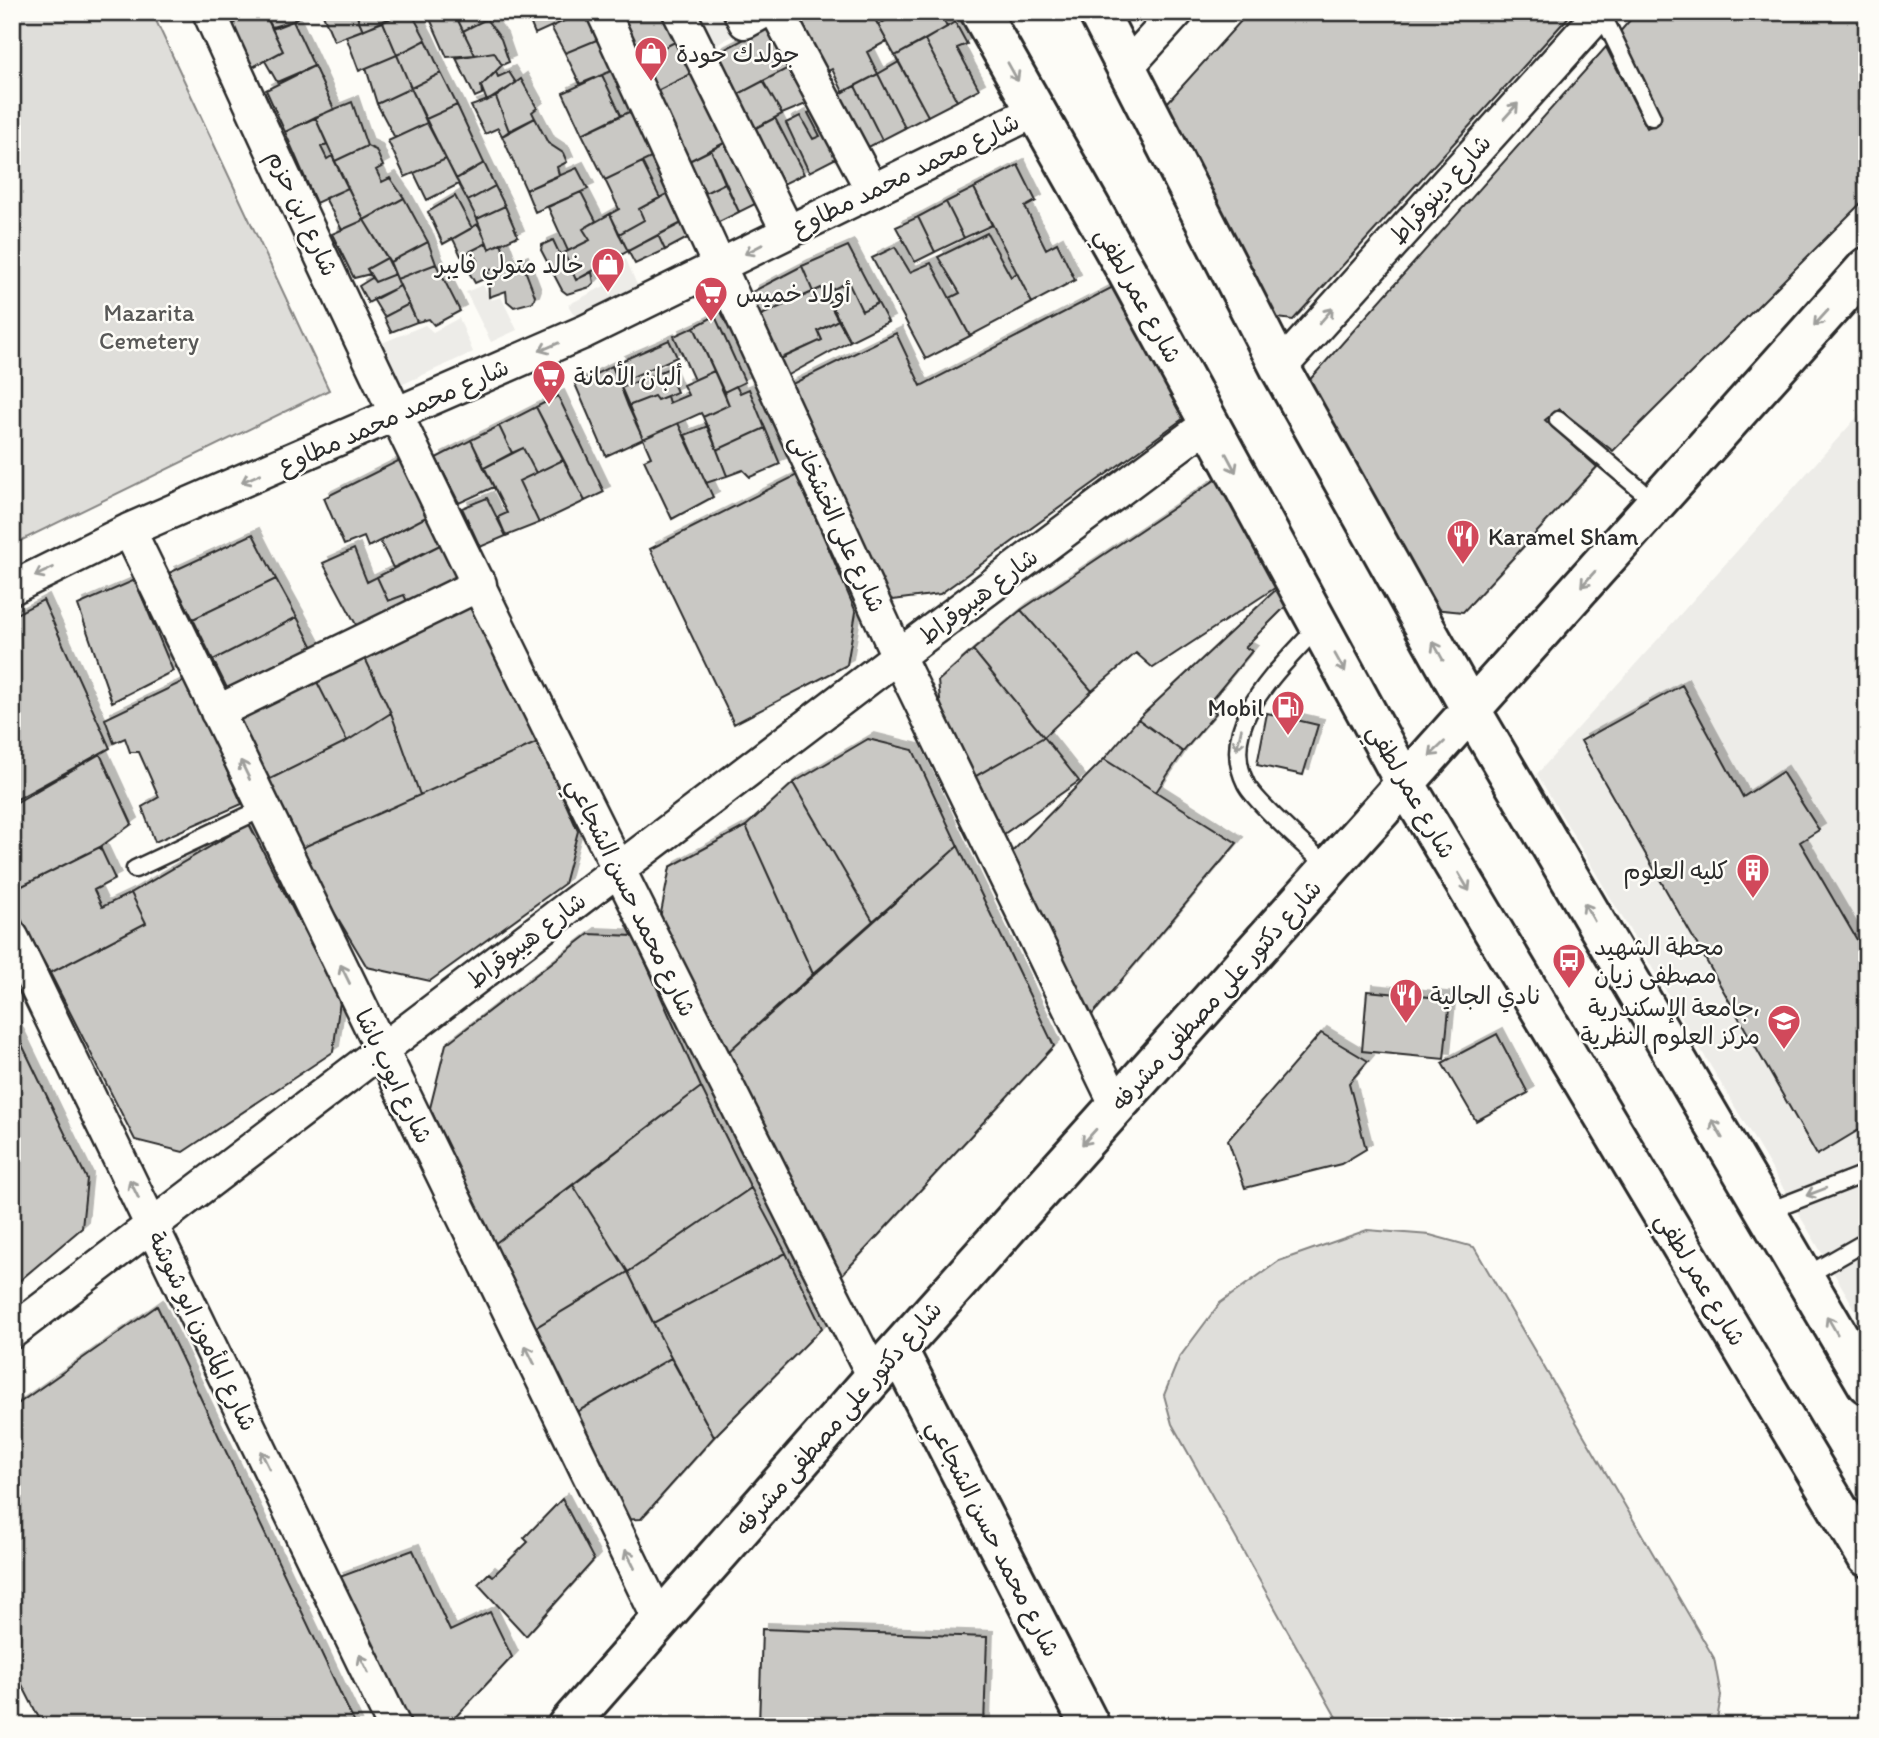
<svg xmlns="http://www.w3.org/2000/svg" width="1879" height="1738" viewBox="0 0 1879 1738" font-family="Itim,'Playpen Sans Arabic',sans-serif">
	<defs>
		<filter id="shadow"><feDropShadow dx="6" dy="-6" stdDeviation="0" flood-color="#0004"/></filter>
	</defs>
	<rect width="100%" height="100%" fill="#fdfcf7"/>
	<filter id="ink" filterUnits="userSpaceOnUse"><feTurbulence type="fractalNoise" baseFrequency=".0143" numOctaves="2"/><feDisplacementMap in="SourceGraphic" scale="14" xChannelSelector="R" yChannelSelector="G"/><feConvolveMatrix kernelMatrix="1 2 1 2 8 2 1 2 1" color-interpolation-filters="sRGB"/></filter>
	<g filter="url(#ink)">
		<path fill="#edece8" d="M689,12H732L741,31L708,50Z
			M626,259L637,285L576,318L568,305L604,286L599,274Z
			M483,285L491,300L501,297L517,330L491,342L466,292Z
			M459,318L473,352L401,385L382,343L425,325L433,332Z
			M1867,406V1329L1537,774Z"/>
		<path fill="#dfdeda" stroke="#858482" stroke-width="2" d="M12,12H152L329,390L12,545Z
			M1367,1230L1430,1235L1474,1247L1714,1658L1721,1696L1716,1726H1341L1172,1424L1164,1395L1179,1358L1220,1303L1279,1261Z"/>
		<path fill="#c9c8c4" stroke="#2b2b2b" stroke-width="2" filter="url(#shadow)" d="M243,12H264L283,51L249,69L232,32L237,15Z
			M264,12H304L293,21L272,27Z
			M322,12H355L363,30L334,41Z
			M355,12H404L363,30Z
			M404,12H411L426,40L397,55L383,22Z
			M427,12H454L475,55L447,57Z
			M454,12H499V13L463,31Z
			M526,12H583L535,34Z
			M583,12H588L599,39L565,53L551,27Z
			M640,12H664L677,41L633,63L615,24Z
			M812,12H871L887,41L867,52L878,74L843,92L832,69L822,74L793,23Z
			M871,12H901L878,25Z
			M901,12H939L947,27L895,56L878,25Z
			M1249,12H1573L1293,320L1262,316L1158,113Z
			M1637,12H1867V197L1613,451L1559,409L1545,420L1597,467L1463,612L1433,609L1306,384L1606,47L1647,128L1660,122L1618,34Z
			M486,19L501,39L509,62L502,65L494,52L475,55L463,31Z
			M293,21L314,66L277,82L265,61L283,51L272,29Z
			M383,22L397,55L359,71L346,36Z
			M777,22L798,63L731,98L712,56Z
			M955,22L967,44L957,48L979,89L957,101L925,40Z
			M599,39L614,70L580,84L565,53Z
			M426,40L441,73L411,88L397,55Z
			M925,40L957,101L928,116L895,56Z
			M677,41L693,73L649,95L633,63Z
			M494,52L502,65L481,86L482,94L475,97L456,58Z
			M397,55L411,88L377,104L366,68Z
			M899,62L928,116L905,128L878,74Z
			M798,63L818,99L782,114L763,81Z
			M314,66L334,109L285,132L266,90Z
			M496,72L498,77L509,72L516,83L487,101L481,86Z
			M441,73L457,105L426,119L411,88Z
			M693,73L724,143L681,165L649,95Z
			M878,74L905,128L882,140L855,86Z
			M602,75L621,115L582,134L563,93Z
			M521,79L537,108L532,112L535,118L509,131L496,97Z
			M763,81L782,114L748,132L731,98Z
			M855,86L882,140L859,152L830,100Z
			M411,88L427,123L395,138L377,104Z
			M496,97L509,131L502,136L498,128L485,134L471,106Z
			M352,102L367,146L335,161L315,117Z
			M457,105L484,163L456,179L426,119Z
			M822,106L846,153L809,172L786,123L800,116L813,139L820,136L808,113Z
			M631,111L653,157L605,180L582,134Z
			M315,117L327,144L321,147L327,159L332,156L348,188L316,203L285,132Z
			M535,118L548,143L563,153L567,162L557,167L559,175L526,190L502,136Z
			M775,118L804,174L775,188L748,132Z
			M427,123L446,159L405,177L388,141Z
			M734,138L763,200L739,212L711,150Z
			M367,146L376,150L383,166L376,170L382,182L390,178L404,198L364,220L335,161Z
			M711,150L725,183L697,197L681,165Z
			M446,159L459,184L427,200L414,173Z
			M642,162L660,198L639,209L644,220L619,234L610,214L619,209L605,180Z
			M484,163L495,186L468,201L456,179Z
			M1018,165L1036,201L1025,207L1046,249L1057,243L1075,280L1032,303L974,188Z
			M577,168L588,189L535,212L526,190Z
			M725,183L739,212L711,226L697,197Z
			M495,186L505,206L477,219L468,201Z
			M348,188L364,220L342,230L325,198Z
			M974,188L992,225L964,238L946,202Z
			M674,190L688,220L628,251L619,234L644,220L639,209Z
			M581,192L596,221L583,229L590,240L568,251L548,207Z
			M455,196L472,228L443,244L428,212Z
			M404,198L428,242L390,262L364,220Z
			M946,202L964,238L935,252L918,217Z
			M505,206L518,236L489,249L477,219Z
			M610,214L628,251L576,280L564,253L590,240L583,229Z
			M918,217L935,252L915,262L896,227Z
			M364,220L387,258L367,269L370,274L354,278L332,234Z
			M687,220L695,234L665,250L658,235Z
			M478,224L487,243L461,256L453,239Z
			M987,233L1011,277L1017,273L1032,303L970,336L950,298L960,293L938,257Z
			M658,235L665,250L635,264L628,251Z
			M553,240L560,255L564,253L576,280L592,272L594,283L590,287L567,294L562,290L541,250L542,245Z
			M428,242L436,264L397,279L390,262Z
			M487,243L489,249L501,243L510,267L488,270L489,277L475,283L465,265L477,260L471,251Z
			M848,246L878,303L862,311L848,282L825,293L821,288L813,292L802,266Z
			M895,247L910,272L931,263L970,336L926,359L872,258Z
			M387,258L395,274L375,282L367,269Z
			M522,262L535,296L533,302L514,307L507,301L506,291L489,297L488,270L510,267Z
			M436,264L460,311L434,325L429,319L417,322L397,279Z
			M802,266L813,292L759,316L752,292Z
			M395,274L400,286L368,303L359,286L372,278L375,282Z
			M848,282L862,311L878,303L888,322L850,341L825,293Z
			M400,286L409,304L384,317L373,299Z
			M1113,287L1184,418L940,594L893,600L875,591L782,389L896,333L921,386Z
			M821,288L838,320L818,331L822,340L781,359L759,316Z
			M409,304L417,322L391,332L384,317Z
			M715,316L745,382L724,392L694,327Z
			M838,320L850,341L785,377L775,361L822,340L818,331Z
			M694,327L714,371L694,380L674,336Z
			M669,340L677,357L628,379L619,362Z
			M612,366L643,439L606,456L575,384Z
			M667,369L677,392L657,400L654,396L628,406L621,388Z
			M714,371L729,405L703,417L701,413L643,439L628,406L654,396L657,400L667,396L669,403L688,395L683,385Z
			M736,386L740,393L749,389L765,428L717,450L703,417L729,405L724,392Z
			M558,396L604,492L585,501L536,407Z
			M536,407L563,460L536,473L523,448L512,453L499,426Z
			M678,423L713,497L672,519L644,460L651,457L643,439Z
			M499,426L512,453L484,468L471,440Z
			M708,426L727,476L706,483L685,435Z
			M765,428L780,464L750,477L743,470L727,476L717,450Z
			M471,440L494,487L459,503L436,458Z
			M523,448L536,473L519,481L539,523L506,536L498,517L507,513L484,468Z
			M402,459L430,515L368,547L364,537L344,545L324,498Z
			M563,460L585,501L539,523L519,481Z
			M797,475L856,612L847,665L734,724L650,549Z
			M1218,478L1281,584L1153,668L1136,653L1092,691L1021,610Z
			M487,498L506,536L480,547L462,508Z
			M430,515L444,543L393,568L380,541Z
			M253,534L276,579L193,619L169,573Z
			M444,543L462,582L411,610L404,595L388,601L377,577Z
			M354,549L367,582L377,577L388,601L404,595L411,610L361,634L323,563Z
			M276,579L297,617L213,660L193,619Z
			M135,580L173,671L112,702L78,605Z
			M1281,585L1290,602L1245,647L1252,651L1208,704L1216,713L1183,752L1138,719Z
			M477,594L538,742L420,795L391,713L364,656Z
			M43,600L110,748L12,802V616Z
			M1021,610L1092,691L1044,737L973,650Z
			M297,617L315,651L229,692L213,660Z
			M973,650L1044,737L969,780L943,728L938,681Z
			M364,656L391,713L347,741L315,678Z
			M315,678L347,741L264,782L233,719Z
			M186,680L242,804L155,842L142,807L159,797L139,752H130L125,738L114,743L105,719Z
			M1682,685L1743,797L1782,772L1819,830L1800,842L1867,957V1125L1817,1155L1581,741Z
			M391,713L420,795L297,850L264,782L347,741Z
			M1267,713L1318,725L1303,775L1257,765Z
			M1138,719L1183,752L1156,792L1104,759Z
			M1044,737L1079,781L994,841L969,780Z
			M868,739L913,750L958,846L873,921L793,783Z
			M538,742L578,831L564,884L430,981L367,967L297,850Z
			M100,754L132,824L100,847L12,891V805Z
			M1104,759L1237,843L1092,1015L1077,1012L1005,859Z
			M793,783L873,921L813,974L746,826Z
			M249,824L340,1001L333,1052L183,1152L135,1140L50,973L146,923L131,893Z
			M746,826L813,974L727,1053L660,918L670,867Z
			M958,846L1054,1046L838,1279L727,1053Z
			M100,847L115,879L94,890L102,907L131,893L146,923L50,973L12,902V891Z
			M589,934L634,936L701,1087L493,1245L430,1108L446,1044Z
			M1367,991L1450,999L1444,1059L1362,1051Z
			M12,1024L87,1179L82,1228L12,1287Z
			M1321,1033L1368,1061L1349,1083L1366,1149L1341,1164L1245,1188L1228,1140Z
			M1497,1034L1528,1093L1476,1121L1442,1063Z
			M701,1087L751,1188L628,1272L573,1185Z
			M573,1185L628,1272L528,1332L493,1245Z
			M751,1188L786,1253L653,1323L628,1272Z
			M786,1253L822,1328L714,1437L653,1323Z
			M628,1272L671,1358L568,1417L528,1332Z
			M157,1306L356,1726H43L12,1665V1408Z
			M671,1358L714,1437L641,1519L617,1520L568,1417Z
			M562,1499L594,1560L526,1636L478,1584L489,1573L493,1576L528,1542L524,1538Z
			M413,1550L450,1631L490,1612L512,1657L447,1726H407L337,1578Z
			M762,1629L987,1637L984,1726H759Z"/>
		<g fill="none" stroke-linecap="round" stroke-linejoin="round">
			<defs>
				<path id="lane" d="M1601,12L1652,117
					M1558,420L1656,503
					M1319,625C1282,668 1215,722 1246,784C1254,801 1312,852 1329,868
					M135,869L264,808
					M1766,1212L1867,1173
					M1804,1277L1867,1241"/>
				<path id="street" d="M209,12C417,474 646,926 874,1377
					M603,12L898,656L1117,1106
					M679,12L788,232
					M740,12L745,22L763,12
					M777,12L872,190
					M1128,66L1177,12
					M1280,368L1601,12
					M129,530L660,1621
					M12,588L129,530L584,332L1035,111
					M217,712L480,584
					M12,937L394,1726
					M12,1332L898,656L1209,423"/>
				<path id="secondary" d="M980,12L1127,272L1405,783L1867,1557
					M1098,12L1280,368L1471,710L1867,1384
					M898,1350L1090,1726
					M567,1726L898,1350L1867,267"/>
			</defs>
			<use href="#lane" stroke="#2b2b2b" stroke-width="21"/>
			<use href="#street" stroke="#2b2b2b" stroke-width="37"/>
			<use href="#secondary" stroke="#2b2b2b" stroke-width="44"/>
			<use href="#lane" stroke="#fdfcf7" stroke-width="16"/>
			<use href="#street" stroke="#fdfcf7" stroke-width="32"/>
			<use href="#secondary" stroke="#fdfcf7" stroke-width="38"/>
		</g>
		<defs><path id="oneway-shaft" d="M-6 0H5M1.5-3L5.5 0L1.5 3" fill="none" stroke-width="1.6" stroke-linecap="round" stroke-linejoin="round" transform="scale(1.75)"/></defs>
		<g stroke="#9e9e9b">
			<use href="#oneway-shaft" transform="translate(1013 72) rotate(61)"/>
			<use href="#oneway-shaft" transform="translate(1511 111) rotate(-48)"/>
			<use href="#oneway-shaft" transform="translate(754 249) rotate(152)"/>
			<use href="#oneway-shaft" transform="translate(1326 316) rotate(-49)"/>
			<use href="#oneway-shaft" transform="translate(1821 318) rotate(132)"/>
			<use href="#oneway-shaft" transform="translate(549 347) rotate(157)"/>
			<use href="#oneway-shaft" transform="translate(1231 463) rotate(62)"/>
			<use href="#oneway-shaft" transform="translate(251 478) rotate(156)"/>
			<use href="#oneway-shaft" transform="translate(44 572) rotate(154)"/>
			<use href="#oneway-shaft" transform="translate(1588 579) rotate(132)"/>
			<use href="#oneway-shaft" transform="translate(1438 651) rotate(-119)"/>
			<use href="#oneway-shaft" transform="translate(1340 663) rotate(61)"/>
			<use href="#oneway-shaft" transform="translate(1239 739) rotate(103)"/>
			<use href="#oneway-shaft" transform="translate(1437 749) rotate(136)"/>
			<use href="#oneway-shaft" transform="translate(245 770) rotate(-116)"/>
			<use href="#oneway-shaft" transform="translate(1464 882) rotate(59)"/>
			<use href="#oneway-shaft" transform="translate(1589 912) rotate(-120)"/>
			<use href="#oneway-shaft" transform="translate(345 974) rotate(-116)"/>
			<use href="#oneway-shaft" transform="translate(1717 1129) rotate(-120)"/>
			<use href="#oneway-shaft" transform="translate(1089 1137) rotate(132)"/>
			<use href="#oneway-shaft" transform="translate(134 1189) rotate(-116)"/>
			<use href="#oneway-shaft" transform="translate(1816 1192) rotate(159)"/>
			<use href="#oneway-shaft" transform="translate(1832 1325) rotate(-120)"/>
			<use href="#oneway-shaft" transform="translate(530 1355) rotate(-116)"/>
			<use href="#oneway-shaft" transform="translate(265 1460) rotate(-116)"/>
			<use href="#oneway-shaft" transform="translate(630 1559) rotate(-116)"/>
			<use href="#oneway-shaft" transform="translate(364 1664) rotate(-116)"/>
		</g>
	</g>
	<defs>
		<symbol id="shop-pin" viewBox="-11 -11 22 30"><path d="M0 17L-7.5 6A9.5 9.5 0 1 1 7.5 6Z" fill="#d1495b" stroke="#fdfcf7"/><path d="M-5-2.5h2.3a2.7 3.5 0 0 1 5.4 0H5L5.5 6h-11ZM-1.5-2.5h3a1.5 2.3 0 0 0-3 0Z" fill="#fff"/></symbol>
		<symbol id="supermarket-pin" viewBox="-11 -11 22 30"><path d="M0 17L-7.5 6A9.5 9.5 0 1 1 7.5 6Z" fill="#d1495b" stroke="#fdfcf7"/><path d="M-6-5.5h2.5l.6 2H6L4.5 2H-2.5L-4.4-4H-6ZM-1.5 3.2a1.3 1.3 0 1 0 .1 0ZM3 3.2a1.3 1.3 0 1 0 .1 0Z" fill="#fff"/></symbol>
		<symbol id="restaurant-pin" viewBox="-11 -11 22 30"><path d="M0 17L-7.5 6A9.5 9.5 0 1 1 7.5 6Z" fill="#d1495b" stroke="#fdfcf7"/><path d="M-5-6h1v4h1v-4h1v4h1v-4h1v5L-1.5 .5V6h-2V.5L-5-1ZM5-6V6H3V1.5H1.5Q1.5-4 5-6Z" fill="#fff"/></symbol>
		<symbol id="fuel-pin" viewBox="-11 -11 22 30"><path d="M0 17L-7.5 6A9.5 9.5 0 1 1 7.5 6Z" fill="#d1495b" stroke="#fdfcf7"/><path d="M-5.5-6h7V0h2V4h1.3V-2.5L3-4.5l.8-.8L6-3V5H2.5V1h-1V6h-7ZM-4.2-4.7v3.2H.2V-4.7Z" fill="#fff"/></symbol>
		<symbol id="building-pin" viewBox="-11 -11 22 30"><path d="M0 17L-7.5 6A9.5 9.5 0 1 1 7.5 6Z" fill="#d1495b" stroke="#fdfcf7"/><path d="M-4-6H4V6H1V3H-1V6H-4ZM-2.5-4.3h1.7v1.8h-1.7ZM.8-4.3h1.7v1.8H.8ZM-2.5-1h1.7V.8h-1.7ZM.8-1h1.7V.8H.8Z" fill="#fff"/></symbol>
		<symbol id="bus-pin" viewBox="-11 -11 22 30"><path d="M0 17L-7.5 6A9.5 9.5 0 1 1 7.5 6Z" fill="#d1495b" stroke="#fdfcf7"/><path d="M-5-6H5V4H4V6H2V4H-2V6H-4V4H-5ZM-3.5-4V0h7V-4ZM-3.5 1.2v1.5H-2V1.2ZM2 1.2v1.5H3.5V1.2Z" fill="#fff"/></symbol>
		<symbol id="university-pin" viewBox="-11 -11 22 30"><path d="M0 17L-7.5 6A9.5 9.5 0 1 1 7.5 6Z" fill="#d1495b" stroke="#fdfcf7"/><path d="M0-5L7-2L0 1L-7-2ZM-4 1L0 2.5L4 1V4Q0 6-4 4Z" fill="#fff"/></symbol>
	</defs>
	<g fill-rule="evenodd">
		<use href="#shop-pin" x="632" y="34" width="38" height="52"/>
		<use href="#shop-pin" x="589" y="245" width="38" height="52"/>
		<use href="#supermarket-pin" x="692" y="274" width="38" height="52"/>
		<use href="#supermarket-pin" x="530" y="357" width="38" height="52"/>
		<use href="#restaurant-pin" x="1444" y="517" width="38" height="52"/>
		<use href="#fuel-pin" x="1269" y="688" width="38" height="52"/>
		<use href="#building-pin" x="1734" y="851" width="38" height="52"/>
		<use href="#bus-pin" x="1550" y="941" width="38" height="52"/>
		<use href="#restaurant-pin" x="1387" y="976" width="38" height="52"/>
		<use href="#university-pin" x="1765" y="1002" width="38" height="52"/>
	</g>
	<g text-anchor="middle" dominant-baseline="central" stroke-width="5" stroke-linejoin="round" paint-order="stroke">
		<g font-size="24" fill="#2b2b2b" stroke="#fdfcf7" text-anchor="start">
			<text x="676" y="53">جولدك حودة</text>
			<text x="584" y="264" text-anchor="end">خالد متولي فايبر</text>
			<text x="736" y="293">أولاد خميس</text>
			<text x="574" y="376">ألبان الأمانة</text>
			<text x="1488" y="536">Karamel Sham</text>
			<text x="1264" y="707" text-anchor="end">Mobil</text>
			<text x="1728" y="870" text-anchor="end">كليه العلوم</text>
			<text x="1594" y="946">محطة الشهيد<tspan x="1594" dy="28">مصطفى زيان</tspan></text>
			<text x="1430" y="995">نادي الجالية</text>
			<text x="1760" y="1007" text-anchor="end">جامعة الإسكندرية،<tspan x="1760" dy="28">مركز العلوم النظرية</tspan></text>
		</g>
		<g font-size="24" fill="#2b2b2b" stroke="#fdfcf7">
			<text transform="translate(905 174) rotate(-26)">شارع محمد محمد مطاوع</text>
			<text transform="translate(1440 189) rotate(-48)">شارع دينوقراط</text>
			<text transform="translate(303 213) rotate(65)">شارع ابن حزم</text>
			<text transform="translate(1139 295) rotate(61)">شارع عمر لطفي</text>
			<text transform="translate(393 416) rotate(-24)">شارع محمد محمد مطاوع</text>
			<text transform="translate(838 523) rotate(65)">شارع على الخشخانى</text>
			<text transform="translate(978 596) rotate(-37)">شارع هيبوقراط</text>
			<text transform="translate(1412 791) rotate(60)">شارع عمر لطفي</text>
			<text transform="translate(632 897) rotate(64)">شارع محمد حسن الشجاعي</text>
			<text transform="translate(526 940) rotate(-37)">شارع هيبوقراط</text>
			<text transform="translate(1216 995) rotate(-48)">شارع دكتور على مصطفى مشرفه</text>
			<text transform="translate(394 1076) rotate(64)">شارع ايوب باشا</text>
			<text transform="translate(1701 1279) rotate(59)">شارع عمر لطفي</text>
			<text transform="translate(203 1331) rotate(64)">شارع المأمون ابو شوشة</text>
			<text transform="translate(838 1418) rotate(-49)">شارع دكتور على مصطفى مشرفه</text>
			<text transform="translate(994 1538) rotate(63)">شارع محمد حسن الشجاعي</text>
		</g>
		<g font-size="24" fill="#585857" stroke="#fdfcf7">
			<text x="149" y="312">Mazarita<tspan x="149" dy="28">Cemetery</tspan></text>
		</g>
	</g>
	<rect width="1879" height="1738" fill="none" stroke="#fdfcf7" stroke-width="42"/>
	<rect x="21" y="21" width="1837" height="1696" fill="none" stroke="#2b2b2b" stroke-width="2.5" filter="url(#ink)"/>
</svg>
